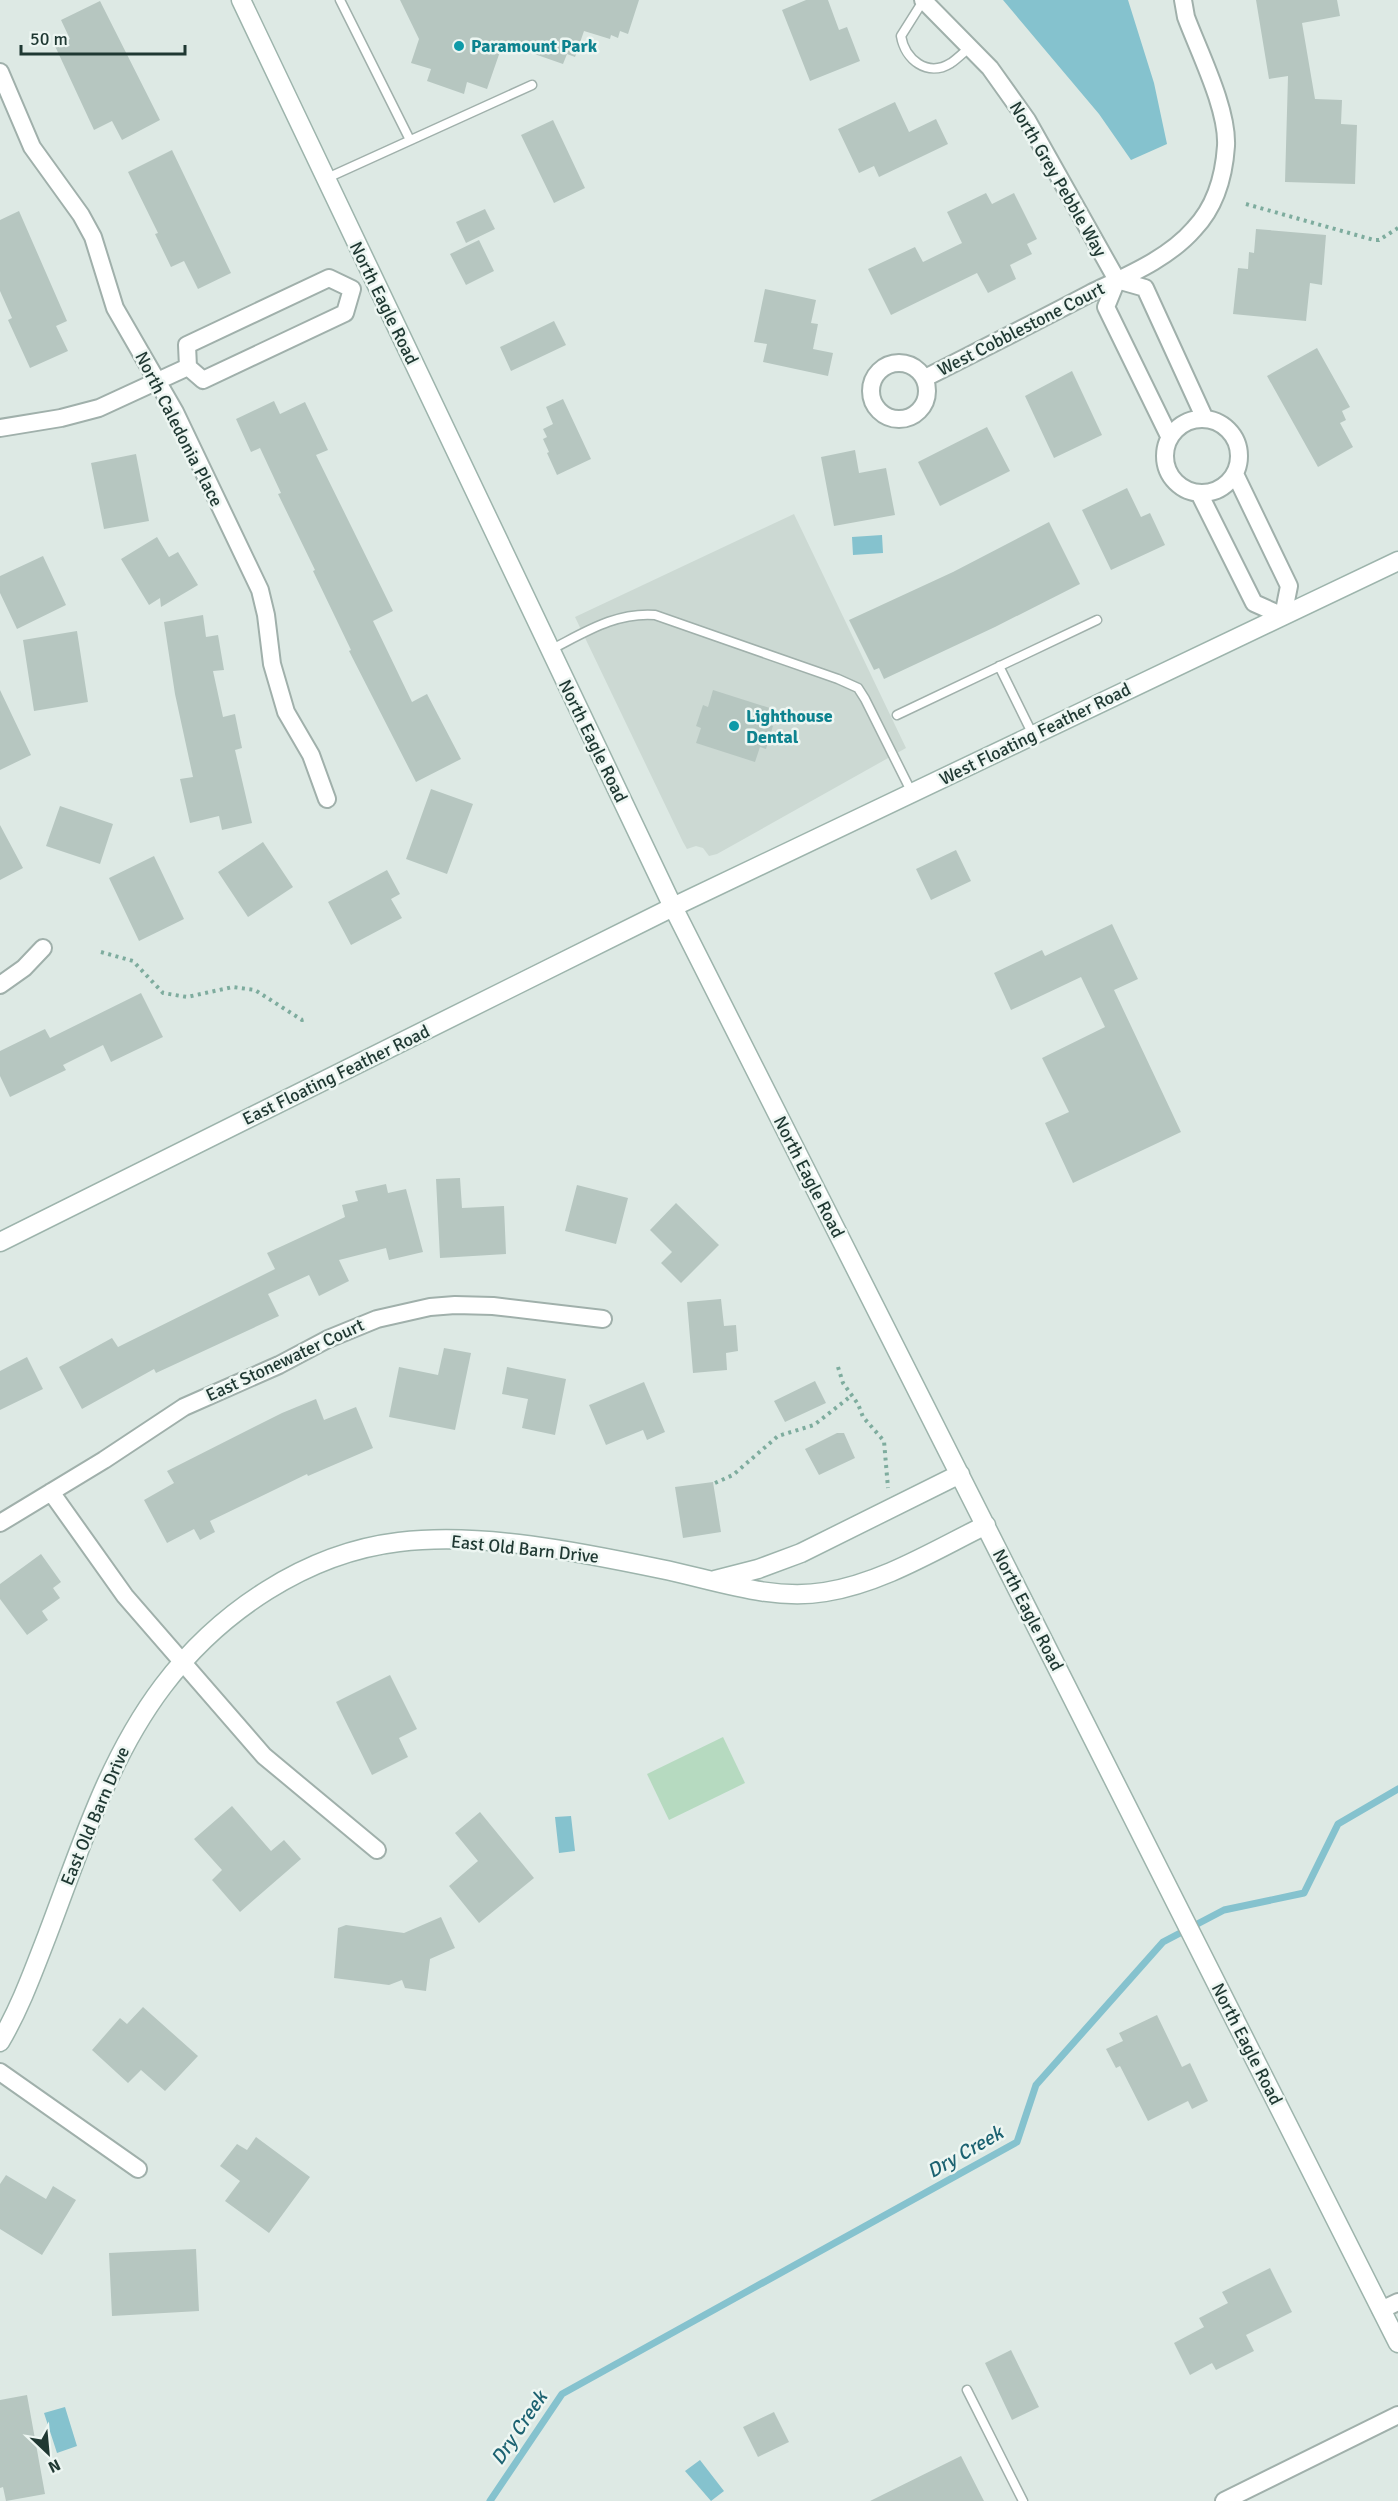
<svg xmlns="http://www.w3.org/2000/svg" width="1398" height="2501" viewBox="0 0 1398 2501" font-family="Signika,sans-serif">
	<rect width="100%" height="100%" fill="#dde9e4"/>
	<path fill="#ccd9d3" d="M794,514L906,748L717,854L709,856L703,848L696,846L687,849L683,842L575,617Z"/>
	<path fill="#b6dac0" d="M723,1737L745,1783L669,1820L647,1774Z"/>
	<path fill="#85c2ce" d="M1003,0H1128L1154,83L1167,144L1131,160L1099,114Z
		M882,535L883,553L853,555L852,537Z
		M571,1816L575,1851L559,1853L555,1817Z
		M65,2407L77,2446L57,2453L44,2413Z
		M700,2460L724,2491L711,2501L685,2471Z"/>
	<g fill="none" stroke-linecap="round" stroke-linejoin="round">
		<path stroke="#85c2ce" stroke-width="7" d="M490,2501L562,2394L1017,2142L1036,2085L1163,1942L1224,1910L1304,1893L1338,1824L1398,1789"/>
	</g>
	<path fill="#b6c6c0" d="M400,0H639L628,34L620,31L618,38L611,35L610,39L584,31L575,57L567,54L563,64L503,43L487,89L467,82L464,94L427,81L431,69L411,63L419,39Z
		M806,0H828L839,30L847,27L860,61L810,81L782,10Z
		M1256,0H1337L1340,16L1302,23L1315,99L1342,100L1341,124L1357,125L1355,184L1285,182L1288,76L1269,79Z
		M100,1L160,120L122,140L112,121L94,130L55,46L70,39L61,20Z
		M895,102L909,132L936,119L948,144L879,177L874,166L859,173L838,129Z
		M553,120L585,188L554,203L521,135Z
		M172,150L231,273L198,289L184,261L171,267L155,234L158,233L128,172Z
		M986,193L992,204L1014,193L1037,239L1027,244L1032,254L1010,265L1016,279L988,293L977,273L891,315L868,269L915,247L923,262L962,243L947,212Z
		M485,209L495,229L466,243L456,222Z
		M19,211L67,321L56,326L68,351L30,368L8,320L12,318L0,291V220Z
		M1256,229L1326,235L1322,285L1310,283L1306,321L1233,314L1238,268L1248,269L1249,252L1254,253Z
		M479,240L494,271L466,285L450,254Z
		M765,289L816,300L811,323L818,324L813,349L833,353L828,376L763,362L767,344L754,342Z
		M554,321L566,345L511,371L500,347Z
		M1317,348L1350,407L1342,411L1346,420L1340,423L1353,447L1318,467L1267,376Z
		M1072,371L1102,435L1054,458L1025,396Z
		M563,399L591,459L557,475L547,453L549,452L543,439L547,437L543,429L553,424L546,407Z
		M274,401L280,414L305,402L328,450L316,455L393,611L373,621L412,702L427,694L461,759L416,782L349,651L351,650L313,571L315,570L278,494L281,493L260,448L251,452L236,419Z
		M987,427L1010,471L940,506L918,462Z
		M855,450L859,473L886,468L895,515L834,526L821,457Z
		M136,454L149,521L104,529L91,463Z
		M1127,488L1141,517L1150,513L1165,545L1111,570L1082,510Z
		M1049,522L1080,584L995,627L884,679L879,668L874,670L849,620L953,572Z
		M157,537L169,557L178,552L198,585L161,607L160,598L149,605L121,559Z
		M43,556L66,605L17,629L0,593V576Z
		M203,615L206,637L218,635L224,670L213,671L223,717L235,714L242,748L235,750L252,823L222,830L219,816L190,823L180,779L193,777L175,694L164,622Z
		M77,631L88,702L34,711L23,640Z
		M0,690L31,755L0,770Z
		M713,690L773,709L768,725L773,726L766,749L760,747L755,762L696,743L701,728L696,726L703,705L708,707Z
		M431,789L473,804L447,874L406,859Z
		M60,806L113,824L100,864L46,846Z
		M0,825L23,868L0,880Z
		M263,842L293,887L248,917L218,872Z
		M956,850L971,881L931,900L916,869Z
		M154,856L184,919L139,941L109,878Z
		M387,870L400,894L391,899L402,918L351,945L328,902Z
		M1112,924L1138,979L1114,990L1181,1132L1073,1183L1045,1123L1069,1112L1042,1058L1105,1027L1081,977L1011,1010L994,973L1042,950L1045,956Z
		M141,993L163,1037L111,1062L103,1045L63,1065L66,1070L10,1097L0,1076V1051L45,1029L50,1038Z
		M460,1178L462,1208L504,1206L506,1254L440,1258L436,1179Z
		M386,1184L388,1193L406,1189L423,1252L389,1260L386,1248L339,1260L349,1281L319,1296L309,1275L268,1294L279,1316L156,1373L154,1369L82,1409L59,1367L112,1338L118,1347L275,1269L267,1253L345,1217L342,1205L358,1201L355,1191Z
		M577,1185L628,1198L616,1244L565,1231Z
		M676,1203L719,1245L681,1283L661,1263L672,1252L650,1230Z
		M721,1299L724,1326L736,1325L738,1351L726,1353L727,1370L693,1373L687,1302Z
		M444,1348L471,1353L455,1430L389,1417L399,1367L438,1375Z
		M27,1357L43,1389L0,1410V1371Z
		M507,1367L566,1379L555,1435L522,1428L528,1399L502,1394Z
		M815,1381L826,1403L785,1422L774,1401Z
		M644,1382L665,1432L647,1440L643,1430L606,1445L589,1405Z
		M316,1399L324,1420L356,1407L373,1448L308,1476L307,1474L210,1521L215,1532L200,1540L194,1529L167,1543L144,1500L174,1483L167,1471L282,1413Z
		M837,1433H844L855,1458L819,1475L805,1449Z
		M713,1482L721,1532L683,1538L675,1487Z
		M41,1554L61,1582L53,1588L60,1598L42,1611L48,1620L27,1635L0,1599V1584Z
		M390,1675L417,1729L399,1738L408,1757L372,1775L336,1702Z
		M232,1806L271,1851L284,1840L301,1859L240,1912L212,1880L222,1870L194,1839Z
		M480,1812L534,1878L479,1923L449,1886L478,1861L455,1833Z
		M441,1917L455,1948L430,1959L426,1991L405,1988L402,1980L389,1985L334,1978L338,1928L346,1925L404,1933Z
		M143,2007L198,2056L165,2091L141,2070L128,2083L92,2050L120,2018L127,2024Z
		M1157,2015L1182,2067L1190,2063L1208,2101L1192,2109L1188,2101L1148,2121L1120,2066L1116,2068L1106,2049L1123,2041L1119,2033Z
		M256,2137L310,2177L269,2233L225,2201L240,2181L220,2166L237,2144L247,2150Z
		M6,2175L46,2199L53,2186L76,2200L42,2255L0,2229V2184Z
		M196,2249L199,2311L112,2316L109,2253Z
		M1270,2268L1292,2312L1246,2335L1254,2351L1216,2370L1212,2363L1190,2375L1174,2343L1204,2327L1199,2318L1228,2303L1222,2292Z
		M1011,2350L1039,2407L1012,2420L985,2363Z
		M27,2395L45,2494L6,2501L3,2487L0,2488V2400Z
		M774,2412L789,2442L758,2457L743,2427Z
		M961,2456L984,2501H870Z"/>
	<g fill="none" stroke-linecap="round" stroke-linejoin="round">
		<defs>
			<path id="lane" d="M340,0L410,140
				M923,1L901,36C905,59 927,78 951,63C957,59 964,52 970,47
				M325,179L532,85
				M550,650C584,633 615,612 655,615L838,679L858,688L865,699L912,793
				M999,666L1033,735
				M897,715L1097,620
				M967,2390L1023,2501"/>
			<path id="street" d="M923,0L990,68L1027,120L1117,280L1145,288L1205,419
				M0,72L32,147L81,215L93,237L115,308L175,412L260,590L266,615L272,664L286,712L311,755L327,799
				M329,278L352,289L345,313L203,380L188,367L187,345Z
				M1117,280L1106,307L1170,438
				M871 391a28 28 0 1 1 56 0a28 28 0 1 1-56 0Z
				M925,378C980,350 1036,322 1091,293C1126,276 1168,259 1194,229C1215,207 1224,176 1226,146C1228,109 1199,52 1186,17L1183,0
				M1165 456a37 37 0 1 1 74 0a37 37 0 1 1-74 0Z
				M0,428L61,418L99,408L188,367
				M1199,493L1254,603L1283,616L1289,586L1235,474
				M0,985L24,968L43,948
				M51,1492L125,1596L264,1756L377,1850
				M0,1523L104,1460L184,1407L279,1365L328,1339L377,1319L430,1307L455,1305L493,1306L603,1319
				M0,2072L138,2169
				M1381,2310L1398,2302
				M1224,2501L1398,2415"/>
			<path id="secondary" d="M241,0L673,907L1398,2343
				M0,1242L673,907L1398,561
				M715,1580L758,1569L801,1553L960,1474
				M0,2042C20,2008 33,1972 47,1936C80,1850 107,1760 163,1686C219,1612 306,1553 399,1542C482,1532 579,1552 661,1569C715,1580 770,1601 825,1592C882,1583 935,1550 986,1525"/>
		</defs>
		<use href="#lane" stroke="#a0b0ab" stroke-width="11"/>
		<use href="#street" stroke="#a0b0ab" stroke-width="20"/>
		<use href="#secondary" stroke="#9db4ac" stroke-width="21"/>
		<path stroke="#7eac9e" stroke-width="4" stroke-dasharray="3 4.5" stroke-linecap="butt" d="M1246,204L1374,240H1379L1398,228
			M101,952L133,961L163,993L187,997L233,987L255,990L302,1020L306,1019
			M838,1367L843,1383L858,1404L863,1417L884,1441L888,1488
			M715,1483L733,1475L778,1436L814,1425L851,1396"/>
		<use href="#lane" stroke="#fff" stroke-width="8"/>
		<use href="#street" stroke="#fff" stroke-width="16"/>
		<use href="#secondary" stroke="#fff" stroke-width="18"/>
	</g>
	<g fill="#0f9aa8" stroke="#edf6f2" stroke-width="2">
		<circle cx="459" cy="46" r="6"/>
		<circle cx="734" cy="726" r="6"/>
	</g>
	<g text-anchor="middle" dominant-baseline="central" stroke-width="5" stroke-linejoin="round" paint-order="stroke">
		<g font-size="18" font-weight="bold" fill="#0d838f" stroke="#edf6f2" text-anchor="start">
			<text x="471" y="46">Paramount Park</text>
			<text x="746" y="716">Lighthouse<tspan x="746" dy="21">Dental</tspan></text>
		</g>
		<g font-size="18" fill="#1f3832" stroke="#edf6f2">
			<text transform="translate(1058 179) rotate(60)">North Grey Pebble Way</text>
			<text transform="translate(384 303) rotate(64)">North Eagle Road</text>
			<text transform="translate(1021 329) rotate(-27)">West Cobblestone Court</text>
			<text transform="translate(179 429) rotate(63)">North Caledonia Place</text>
			<text transform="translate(1035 734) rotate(-26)">West Floating Feather Road</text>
			<text transform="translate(593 741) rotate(64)">North Eagle Road</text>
			<text transform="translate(336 1075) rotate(-26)">East Floating Feather Road</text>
			<text transform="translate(809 1177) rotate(63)">North Eagle Road</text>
			<text transform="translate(285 1360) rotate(-25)">East Stonewater Court</text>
			<text transform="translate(525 1549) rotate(6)">East Old Barn Drive</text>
			<text transform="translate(1028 1610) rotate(63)">North Eagle Road</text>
			<text transform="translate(95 1816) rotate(-67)">East Old Barn Drive</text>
			<text transform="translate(1247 2044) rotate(63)">North Eagle Road</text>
		</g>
		<g font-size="20" font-style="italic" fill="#1c6271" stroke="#edf6f2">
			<text transform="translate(965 2152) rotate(-30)">Dry Creek</text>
			<text transform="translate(519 2428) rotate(-56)">Dry Creek</text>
		</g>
	</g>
	<g transform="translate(48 2453) rotate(154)" stroke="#edf6f2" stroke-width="4.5" paint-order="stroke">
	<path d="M0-4.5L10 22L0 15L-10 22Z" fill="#1f3832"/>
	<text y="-9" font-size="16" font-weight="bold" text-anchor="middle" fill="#1f3832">N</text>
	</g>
	<path d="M21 45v9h164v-9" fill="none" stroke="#1f3832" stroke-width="3"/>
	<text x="30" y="45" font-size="18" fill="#1f3832" stroke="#edf6f2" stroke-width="4.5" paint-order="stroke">50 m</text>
</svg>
